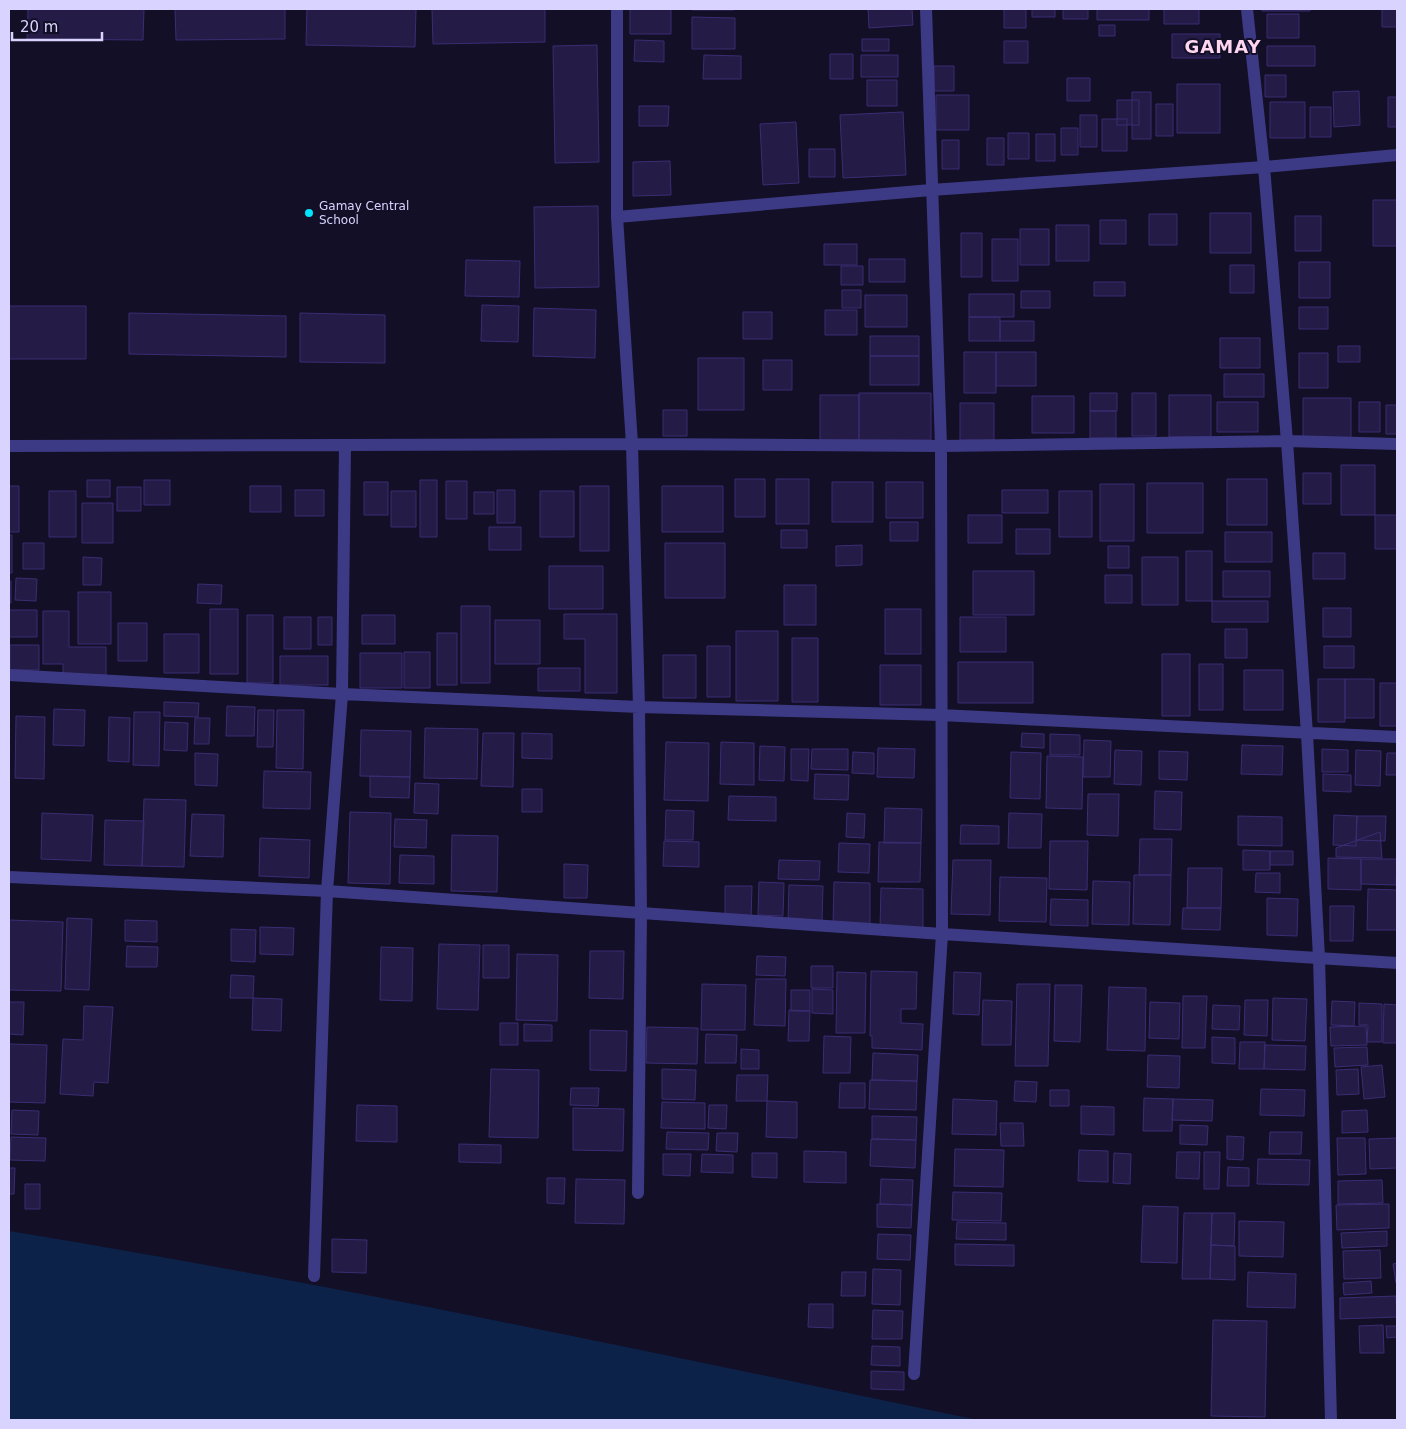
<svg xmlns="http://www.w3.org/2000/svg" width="1406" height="1429" viewBox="0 0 1406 1429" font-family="'DejaVu Sans',sans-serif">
	<rect width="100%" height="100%" fill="#130f26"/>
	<path fill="#0c2248" d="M9,1231C334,1284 655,1353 978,1420H9Z"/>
	<path fill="#241b47" stroke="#3b2d73" d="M28,9H144L143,40L27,39Z
		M175,9H285V39L176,40Z
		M307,9H416L415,47L306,45Z
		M432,9H545V42L433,44Z
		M630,9H671V34H630Z
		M692,9H734V10H692Z
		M868,9H912L913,25L869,28Z
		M1004,9H1026V28H1004Z
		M1032,9H1055V17H1032Z
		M1063,9H1088V19H1063Z
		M1097,9H1149V20H1097Z
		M1164,9H1199V24H1164Z
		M1262,9H1310V11H1262Z
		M1382,9H1397V27H1382Z
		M1267,14H1299V38H1267Z
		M692,17L735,18V49H692Z
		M1099,25H1115V36H1099Z
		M1172,34H1220V58H1172Z
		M862,39H889V51H862Z
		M635,40L664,41V62L634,61Z
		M1004,41H1028V63H1004Z
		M597,45L599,162L555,163L553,46Z
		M1267,46H1315V66H1267Z
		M830,54H853V79H830Z
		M704,55L741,56V79H703Z
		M861,55H898V77H861Z
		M934,66H954V91H934Z
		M1265,75H1286V97H1265Z
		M1067,78H1090V101H1067Z
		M867,80H897V106H867Z
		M1177,84H1220V133H1177Z
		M1359,91L1360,125L1334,127L1333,92Z
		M1132,92H1151V139H1132Z
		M936,95H969V130H936Z
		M1388,97H1397V127H1388Z
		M1117,100H1139V125H1117Z
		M1270,102H1305V138H1270Z
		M1156,104H1173V136H1156Z
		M639,106H669L668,126H639Z
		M1310,107H1331V137H1310Z
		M903,112L906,175L843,178L840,115Z
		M1080,115H1097V147H1080Z
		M1102,119H1127V151H1102Z
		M796,122L799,183L763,185L760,124Z
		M1061,128H1078V155H1061Z
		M1008,133H1029V159H1008Z
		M1036,134H1055V161H1036Z
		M987,138H1004V165H987Z
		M942,140H959V169H942Z
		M809,149H835V177H809Z
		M670,161L671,195L633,196V162Z
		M1373,200H1397V246H1373Z
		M598,206L599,287L535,288L534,207Z
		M1210,213H1251V253H1210Z
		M1149,214H1177V245H1149Z
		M1295,216H1321V251H1295Z
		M1100,220H1126V244H1100Z
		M1056,225H1089V261H1056Z
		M1020,229H1049V265H1020Z
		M961,233H982V277H961Z
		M992,239H1018V281H992Z
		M824,244H857V265H824Z
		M869,259H905V282H869Z
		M466,260L520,261L519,297L465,296Z
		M1299,262H1330V298H1299Z
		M1230,265H1254V293H1230Z
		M841,266H863V285H841Z
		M1094,282H1125V296H1094Z
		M842,290H861V308H842Z
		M1021,291H1050V308H1021Z
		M969,294H1014V317H969Z
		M865,295H907V327H865Z
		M482,305L519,306L518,342L481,341Z
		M9,306H86V359H9Z
		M1299,307H1328V329H1299Z
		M534,308L596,310L595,358L533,356Z
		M825,310H857V335H825Z
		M743,312H772V339H743Z
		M129,313L286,316V357L129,354Z
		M300,313L385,315V363L300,362Z
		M969,317H1000V341H969Z
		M1000,321H1034V341H1000Z
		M870,336H919V356H870Z
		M1220,338H1260V368H1220Z
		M1338,346H1360V362H1338Z
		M964,352H996V393H964Z
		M996,352H1036V386H996Z
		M1299,353H1328V388H1299Z
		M870,356H919V385H870Z
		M698,358H744V410H698Z
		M763,360H792V390H763Z
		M1224,374H1264V397H1224Z
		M859,393H931V440H859Z
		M1090,393H1117V411H1090Z
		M1132,393H1156V436H1132Z
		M820,395H859V440H820Z
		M1169,395H1211V437H1169Z
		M1032,396H1074V433H1032Z
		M1303,398H1351V438H1303Z
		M1217,402H1258V432H1217Z
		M1359,402H1380V432H1359Z
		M960,403H994V440H960Z
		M1386,405H1397V434H1386Z
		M663,410H687V436H663Z
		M1090,411H1116V438H1090Z
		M1341,465H1375V515H1341Z
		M1303,473H1331V504H1303Z
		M735,479H765V517H735Z
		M776,479H809V524H776Z
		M1227,479H1267V525H1227Z
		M87,480H110V497H87Z
		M144,480H170V505H144Z
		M420,480H437V537H420Z
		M446,481H467V519H446Z
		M364,482H388V515H364Z
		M832,482H873V522H832Z
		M886,482H923V518H886Z
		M1147,483H1203V533H1147Z
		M1100,484H1134V541H1100Z
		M9,486H19V532H9Z
		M250,486H281V512H250Z
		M580,486H609V551H580Z
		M662,486H723V532H662Z
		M117,487H141V511H117Z
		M295,490H324V516H295Z
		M497,490H515V523H497Z
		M1002,490H1048V513H1002Z
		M49,491H76V537H49Z
		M391,491H416V527H391Z
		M540,491H574V537H540Z
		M1059,491H1092V537H1059Z
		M474,492H494V514H474Z
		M82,503H113V543H82Z
		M968,515H1002V543H968Z
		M1375,515H1397V549H1375Z
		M890,522H918V541H890Z
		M489,527H521V550H489Z
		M1016,529H1050V554H1016Z
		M781,530H807V548H781Z
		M1225,532H1272V562H1225Z
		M9,535H12V573H9Z
		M23,543H44V569H23Z
		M665,543H725V598H665Z
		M862,545V565L836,566V546Z
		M1108,546H1129V568H1108Z
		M1186,551H1212V601H1186Z
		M1313,553H1345V579H1313Z
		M83,557L102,558L101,585H83Z
		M1142,557H1178V605H1142Z
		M549,566H603V609H549Z
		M973,571H1034V615H973Z
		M1223,571H1270V597H1223Z
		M1105,575H1132V603H1105Z
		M16,578L37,579L36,601L15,600Z
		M9,581H11V603H9Z
		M198,584L222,585L221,604L197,603Z
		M784,585H816V625H784Z
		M78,592H111V644H78Z
		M1212,601H1268V622H1212Z
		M461,606H490V683H461Z
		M1323,608H1351V637H1323Z
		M210,609H238V674H210Z
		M885,609H921V654H885Z
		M9,610H37V637H9Z
		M43,611H69V647H106V675H63V664H43Z
		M564,614H617V693H585V639H564Z
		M247,615H273V683H247Z
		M362,615H395V644H362Z
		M284,617H311V649H284Z
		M318,617H332V645H318Z
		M960,617H1006V652H960Z
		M495,620H540V664H495Z
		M118,623H147V661H118Z
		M1225,629H1247V658H1225Z
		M736,631H778V701H736Z
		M437,633H457V685H437Z
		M164,634H199V673H164Z
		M792,638H818V702H792Z
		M10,645H39V670H10Z
		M707,646H730V697H707Z
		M1324,646H1354V668H1324Z
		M404,652H430V688H404Z
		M360,653H402V688H360Z
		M1162,654H1190V716H1162Z
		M663,655H696V698H663Z
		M280,656H328V685H280Z
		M958,662H1033V703H958Z
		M1199,664H1223V710H1199Z
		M880,665H921V705H880Z
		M538,668H580V691H538Z
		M1244,670H1283V710H1244Z
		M1318,679H1345V722H1318Z
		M1345,679H1374V718H1345Z
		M1380,683H1397V726H1380Z
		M164,702L199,703L198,717L164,716Z
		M227,706L255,707L254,736H226Z
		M54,709L85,710L84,746L53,745Z
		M258,710H274L273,747H257Z
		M277,710H304L303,769L276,768Z
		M134,712H160L159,766L133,765Z
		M16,716L45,717L44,779L15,778Z
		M109,717L130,718L129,762L108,761Z
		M195,718H210L209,744H194Z
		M165,722L188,723L187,751L164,750Z
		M425,728L478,729L477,779L424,778Z
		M361,730L411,731L410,777L360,776Z
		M483,733H514L513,787L481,786Z
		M522,733L552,734V759L522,758Z
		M1022,733L1044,734V748L1021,747Z
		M1050,734L1080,735V755H1050Z
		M1084,740L1111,741L1110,777H1083Z
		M666,742L709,743L708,801L664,800Z
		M721,742L754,743V785L720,784Z
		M1242,745L1283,746L1282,775L1241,774Z
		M760,746L785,747L784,781L759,780Z
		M878,748L915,749L914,778L877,777Z
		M791,749H809L808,781L791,780Z
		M812,749H848V770L811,769Z
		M1322,749L1348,750V772H1322Z
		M1115,750L1142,751L1141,785L1114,784Z
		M1356,750L1381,751L1380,786L1355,785Z
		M1159,751L1188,752L1187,780L1159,779Z
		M853,752L874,753V774L852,773Z
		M1011,752L1041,753L1040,799L1010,798Z
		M195,753L218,754L217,786L195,785Z
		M1387,753H1397V775H1386Z
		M1047,756L1083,757L1082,809L1046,808Z
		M264,771L311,772L310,809L263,808Z
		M815,774L849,775L848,800L814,799Z
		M1323,774L1351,775V792L1323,791Z
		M370,776L410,777L409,798L370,797Z
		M415,783L439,784L438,814L414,813Z
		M522,789H542V812H522Z
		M1155,791L1182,792L1181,830L1154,829Z
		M1088,794H1119L1118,836L1087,835Z
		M729,796L776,797V821L728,820Z
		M144,799L186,800L184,867L142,866Z
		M885,808L922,809L921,843H884Z
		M666,810L694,811L693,840H665Z
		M350,812L391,813L390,884L348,883Z
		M42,813L93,815L91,861L41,859Z
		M847,813L865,814L864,838L846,837Z
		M1009,813L1042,814L1041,848H1008Z
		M192,814L224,815L223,857L190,856Z
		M1334,815L1357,816L1356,846L1333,845Z
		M1238,816L1282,817V846L1238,845Z
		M1357,816H1386L1385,841L1356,840Z
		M395,819L427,820L426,848L394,847Z
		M105,820L144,821L142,866L104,865Z
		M961,825L999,826V844H960Z
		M1380,832L1382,858L1336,857V848Z
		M452,835L498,836L497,892L451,891Z
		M260,838L310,840L309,878L259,876Z
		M1140,839H1172L1171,875H1139Z
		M664,841L699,842V867L663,866Z
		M1050,841H1088L1087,890L1049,889Z
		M879,842L921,843L920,882H878Z
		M839,843L870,844L869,873L838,872Z
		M1243,850L1270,851V870H1243Z
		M1270,851H1293V865H1270Z
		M400,855L434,856V884L399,883Z
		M1328,858L1361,859V890L1328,889Z
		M1361,859H1397L1396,885L1361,884Z
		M779,860L820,861L819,880L778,879Z
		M953,860H991L990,915L951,914Z
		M564,864L588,865L587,898H564Z
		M1188,868H1222L1221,908H1187Z
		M1256,873H1280V893L1255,892Z
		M1134,875H1171L1170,925L1133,924Z
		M1000,877L1047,878L1046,922L999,921Z
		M1093,881L1130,882L1129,925L1092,924Z
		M759,882L784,883L783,916L758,915Z
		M834,882L870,883V925L833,924Z
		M789,885L823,886L822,922L788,921Z
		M725,886H752L751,919L725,918Z
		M881,888L923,889V929L880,928Z
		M1368,889L1397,890V930H1367Z
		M1267,898L1298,899L1297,936L1267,935Z
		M1051,899L1088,900V926L1050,925Z
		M1330,906H1354L1353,941H1330Z
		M1183,908H1221L1220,930L1182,929Z
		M67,918L92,919L89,990L65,989Z
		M9,920L63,922L61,991L9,990Z
		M125,920L157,921V942L125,941Z
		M260,927L294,928L293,955L260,954Z
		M231,929L256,930L255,962L231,961Z
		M439,944L480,945L478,1010L437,1009Z
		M483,945H509V978H483Z
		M127,946L158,947L157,967H126Z
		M381,947L413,948L412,1001L380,1000Z
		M590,951H624L623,999L589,998Z
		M517,954L558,955L557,1021L516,1020Z
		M757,956L786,957L785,976L756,975Z
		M811,966H833V988H811Z
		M871,971L917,972L916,1009H901V1023L923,1024L922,1050L872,1048V1036H870Z
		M837,972L866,973L865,1033H836Z
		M954,972L981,973L979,1015L953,1014Z
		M231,975L254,976L253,998H230Z
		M756,979H786L785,1026L754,1025Z
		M702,984L746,985L745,1030H701Z
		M1017,984H1050L1048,1066H1015Z
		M1055,985H1082L1080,1042L1054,1041Z
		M1109,987L1146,988L1145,1051L1107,1050Z
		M812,989L833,990V1014L812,1013Z
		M791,990H810V1011H791Z
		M1183,996H1207L1205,1048H1182Z
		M253,998L282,999L281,1031L252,1030Z
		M1273,998L1307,999L1305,1041L1272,1040Z
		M983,1000L1012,1001L1011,1045H982Z
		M1245,1000H1268L1267,1036L1244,1035Z
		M1332,1001L1355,1002L1354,1026L1331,1025Z
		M9,1002H24L23,1035L9,1034Z
		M1150,1002L1180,1003L1179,1039L1149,1038Z
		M1359,1003L1382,1004V1042H1367L1368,1025H1359Z
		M1384,1004L1397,1005V1043H1383Z
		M1213,1005L1240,1006L1239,1030L1212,1029Z
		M84,1006L113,1007L108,1083L94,1082L93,1096L60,1094L63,1039L83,1040Z
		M789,1010L810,1011L809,1041H788Z
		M500,1023H518V1045H500Z
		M524,1024L552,1025V1041H524Z
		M1366,1026L1367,1045L1331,1046L1330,1027Z
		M647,1027L698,1028L697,1064L646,1063Z
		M590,1030L627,1031L626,1071L590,1070Z
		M706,1034L737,1035L736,1063H705Z
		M824,1036L851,1037L850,1073H823Z
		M1212,1037L1235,1038V1064L1212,1063Z
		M1240,1042H1265L1264,1069H1239Z
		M9,1044L47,1045L45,1103L9,1102Z
		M1265,1045L1306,1046L1305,1070L1264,1069Z
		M1367,1047L1368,1065L1335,1067L1334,1048Z
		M741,1049L759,1050V1069H741Z
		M873,1053L918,1055L917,1081L872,1080Z
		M1148,1055L1180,1056L1179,1088L1147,1087Z
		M1382,1065L1385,1097L1364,1099L1361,1067Z
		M491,1069L539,1070L538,1138L489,1137Z
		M662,1069L696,1070L695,1100L662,1099Z
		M1358,1069L1359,1094L1337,1095L1336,1070Z
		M737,1075H768L767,1101H736Z
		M870,1080L917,1081L916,1110L869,1109Z
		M1015,1081L1037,1082L1036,1102L1014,1101Z
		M840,1083H865V1108H839Z
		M571,1088H599L598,1106L570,1105Z
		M1261,1089L1305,1090L1304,1116L1260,1115Z
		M1050,1090H1069V1106H1050Z
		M1144,1098L1173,1099L1172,1131H1143Z
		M953,1099L997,1101L996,1135L952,1134Z
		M1173,1099L1213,1100L1212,1121L1172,1120Z
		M767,1101L797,1102V1138L766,1137Z
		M662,1102L705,1103V1129L661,1128Z
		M357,1105L397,1106V1142L356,1141Z
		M709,1105H727L726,1129L708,1128Z
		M1081,1106L1114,1107V1135L1081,1134Z
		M573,1108L624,1109L623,1151L573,1150Z
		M12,1110L39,1111L38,1135L11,1134Z
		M1367,1110L1368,1132L1342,1133V1111Z
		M872,1116L917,1117L916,1140L872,1139Z
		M1000,1123H1023L1024,1146H1001Z
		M1180,1125L1208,1126L1207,1145L1180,1144Z
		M667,1132L709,1133L708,1150L666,1149Z
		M1270,1132H1302L1301,1154H1269Z
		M717,1133H738L737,1152L716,1151Z
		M1227,1136L1244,1137L1243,1160L1227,1159Z
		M11,1137L46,1138L45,1161L10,1160Z
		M1337,1138H1365L1366,1174L1338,1175Z
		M1397,1138V1168L1370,1169L1369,1139Z
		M871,1139L916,1140L915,1168L870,1166Z
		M459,1144L501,1145V1163L459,1162Z
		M955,1149L1004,1150L1003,1187L954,1186Z
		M1079,1150L1108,1151V1182L1078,1181Z
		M804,1151L846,1152V1183L804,1182Z
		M1177,1152H1200L1199,1179L1176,1178Z
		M1204,1152H1220L1219,1189H1204Z
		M752,1153H777V1178L752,1177Z
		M1114,1153L1131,1154L1130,1184L1113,1183Z
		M663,1154H691L690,1176L663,1175Z
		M702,1154L733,1155V1173L701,1172Z
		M1258,1159L1310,1160L1309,1185L1257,1184Z
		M1228,1167L1249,1168V1186H1227Z
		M9,1168H15L14,1194H9Z
		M547,1178H565L564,1204L547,1203Z
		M576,1179L625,1180L624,1224L575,1223Z
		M881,1179L913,1180L912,1205L880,1204Z
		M1382,1180L1383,1203L1338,1204V1181Z
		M25,1184H40V1209H25Z
		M953,1192L1002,1193L1001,1221L952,1220Z
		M877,1204L912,1205L911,1228L877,1227Z
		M1389,1204V1228L1337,1230L1336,1205Z
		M1143,1206L1178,1207L1177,1263L1141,1262Z
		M1184,1213H1212L1210,1279H1182Z
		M1212,1213H1235L1234,1246L1211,1245Z
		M1239,1221L1284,1222L1283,1257L1239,1256Z
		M957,1222L1006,1223V1240L956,1239Z
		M1387,1231V1246L1342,1248L1341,1233Z
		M878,1234L911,1235L910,1260L877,1259Z
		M332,1239L367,1240L366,1273L332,1272Z
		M955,1244L1014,1245V1266L955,1265Z
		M1211,1245L1235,1246V1280L1210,1279Z
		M1380,1250L1381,1278L1344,1279L1343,1251Z
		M1397,1263V1283H1396L1393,1264Z
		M873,1269L901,1270L900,1305L872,1304Z
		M842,1272H866L865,1296H841Z
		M1248,1272L1296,1274L1295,1308L1247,1307Z
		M1371,1281L1372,1293L1344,1295L1343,1283Z
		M1396,1296L1397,1317L1340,1319V1298Z
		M809,1304H833V1328L808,1327Z
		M873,1310L903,1311L902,1339H872Z
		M1213,1320L1267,1321L1265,1417L1211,1416Z
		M1383,1325L1384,1353H1360L1359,1326Z
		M1386,1326H1397V1337L1387,1338Z
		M872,1346L900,1347V1366L871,1365Z
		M871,1371L904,1372V1390L871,1389Z"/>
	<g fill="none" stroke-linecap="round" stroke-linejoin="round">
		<path stroke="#3d3a85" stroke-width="12" d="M617,9V217L632,444L639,707L641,913L638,1193
			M1247,9L1264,167L1287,441L1307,734L1319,957L1331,1420
			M617,217L931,190L1264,167L1397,155
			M9,446L632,444L941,446L1287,441L1397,444
			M9,675L342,694L639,707L940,715L1397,737
			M9,877L327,891L942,934L1397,963
			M314,1276L327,891L342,694L345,446
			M914,1374L942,934L941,446L926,9"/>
	</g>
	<circle fill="#00e5ff" stroke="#130f26" stroke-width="2" cx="309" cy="213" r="5"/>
	<g text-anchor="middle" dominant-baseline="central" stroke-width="4" stroke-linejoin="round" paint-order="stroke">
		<g font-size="12" fill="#d9d4ff" stroke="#130f26" text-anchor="start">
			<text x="319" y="206">Gamay Central<tspan x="319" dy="14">School</tspan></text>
		</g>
		<g font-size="18" font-weight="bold" letter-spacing="1" fill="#ffd6f0" stroke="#130f26">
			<text x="1223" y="46">GAMAY</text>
		</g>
	</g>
	<rect width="1406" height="1429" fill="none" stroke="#d9d4ff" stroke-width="20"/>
	<path d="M12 32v8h90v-8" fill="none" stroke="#d9d4ff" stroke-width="2.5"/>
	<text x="20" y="32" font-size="15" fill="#d9d4ff" stroke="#130f26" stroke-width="4" paint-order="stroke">20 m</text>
</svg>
